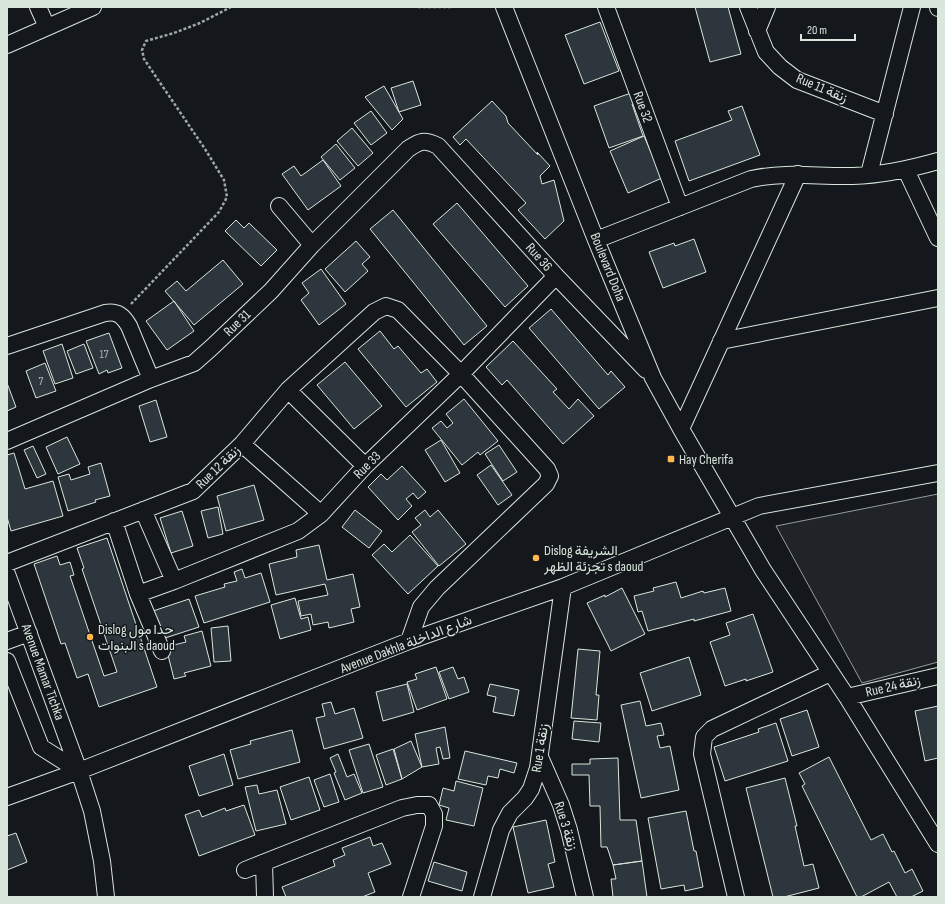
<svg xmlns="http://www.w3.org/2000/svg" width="945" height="904" viewBox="0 0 945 904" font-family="'Sofia Sans Condensed',Vazirmatn,sans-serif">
	<rect width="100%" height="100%" fill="#14181c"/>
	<path fill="#202428" stroke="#939e99" d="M938,494V662L862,683L776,526Z"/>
	<path fill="#2c363c" stroke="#d8e6dc" d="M695,7H728L741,54L710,62Z
		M600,22L619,71L584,84L565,35Z
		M413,81L421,105L399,112L391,88Z
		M384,86L403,119L392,130L365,97Z
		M631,93L635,103L632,104L643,136L609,148L594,106Z
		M492,101L506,116L508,123L538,155L537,152L550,166L540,176L542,184L554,180L564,221L545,239L518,210L526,203L466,139L460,145L453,137Z
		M742,106L760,155L689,181L675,141L732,120L728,111Z
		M371,111L387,133L371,145L354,123Z
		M352,128L373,153L358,166L337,141Z
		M644,136L662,178L628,193L610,151Z
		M336,144L355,168L340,180L321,157Z
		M323,160L341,186L308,210L282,174L294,166L301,176Z
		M457,203L528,286L505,307L433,224Z
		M393,210L487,326L464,345L370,229Z
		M236,220L244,228L249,223L277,250L261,266L225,231Z
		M694,239L706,272L663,288L649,252L674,243L675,246Z
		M356,241L370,257L362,264L368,271L345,292L325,269Z
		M223,260L243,284L194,325L165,291L177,281L186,291Z
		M321,269L346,304L319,325L301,300L309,293L302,283Z
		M174,301L194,331L167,350L146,321Z
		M551,309L608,375L611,371L625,387L599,409L529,328Z
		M380,331L394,349L398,346L421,373L427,369L437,382L406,407L358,349Z
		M109,333L122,368L108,373L107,370L99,374L86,341Z
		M513,341L557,389L553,392L569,409L578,399L594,416L563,444L507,380L502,385L486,367Z
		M62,344L73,378L55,384L43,351Z
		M84,344L93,368L76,374L67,351Z
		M345,362L382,406L354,429L317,385Z
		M45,363L56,391L36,398L26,371Z
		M7,383L16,407L7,411Z
		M464,399L498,441L480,455L478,452L462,465L432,428L441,421L447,428L453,423L446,414Z
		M156,400L167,437L150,442L139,406Z
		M67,437L80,464L58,474L46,447Z
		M441,440L460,473L445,482L425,450Z
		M499,445L517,472L503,481L485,454Z
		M33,446L46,474L37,478L24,450Z
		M14,453L25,489L53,481L63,516L11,531L7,517V455Z
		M101,463L110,496L95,500L96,502L68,511L58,477L69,474L71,480L90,474L88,467Z
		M491,465L512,495L498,505L477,475Z
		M402,466L426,492L418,499L413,493L406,499L412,506L398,520L368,487L381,474L387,480Z
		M254,485L264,520L226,531L217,496Z
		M218,507L223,534L208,538L201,511Z
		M355,510L382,531L369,548L342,527Z
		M425,510L430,517L438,510L466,544L439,566L412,532L421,525L415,518Z
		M182,511L193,546L171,553L160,518Z
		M410,535L438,566L408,594L372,555L384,544L392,552Z
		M107,538L157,687L99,707L88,674L77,678L65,643L61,644L34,564L57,556L60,565L70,562L74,575L70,576L104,676L117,672L82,569L84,568L77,548Z
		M319,545L327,580L353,574L360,607L351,609L354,622L329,628L328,622L313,625L311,614L301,616L298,601L328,595L325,584L276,595L269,564L297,557L296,550Z
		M242,569L245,578L261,573L270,602L204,623L195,596L225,587L224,584L237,581L234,572Z
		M676,582L681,598L703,591L704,593L725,588L731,611L694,621V619L648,631L642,611L638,612L634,596L654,591L653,588Z
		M622,588L645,634L611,651L587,603L605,595V597Z
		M295,598L301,619L308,617L311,630L280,639L271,605Z
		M189,599L199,627L162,639L153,611Z
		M753,614L773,672L746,681V679L725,686L710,642L730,635L726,623Z
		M228,626L231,661L214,662L211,628Z
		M202,631L211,666L184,673L186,676L174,679L166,647L186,642L184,636Z
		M578,649L600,651L596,695H599L597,720L571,718Z
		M689,657L701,695L652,711L640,673Z
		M436,667L447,699L417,710L407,682L417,679L415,674Z
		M453,667L458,679L464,677L469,692L449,699L439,672Z
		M407,684L414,712L383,721L376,692Z
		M490,684L519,690L514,716L493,712L496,697L487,695Z
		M640,701L646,726L661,723L664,735L657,736L660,748L670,746L679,790L641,798L621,705Z
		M331,702L335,714L354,708L363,738L324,749L316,718L325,716L322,704Z
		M938,706V758L925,761L915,711Z
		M807,710L819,747L792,756L780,719Z
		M574,721L601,723L599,742L572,739Z
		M776,723L788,761L725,781L714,747L759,732L758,729Z
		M445,727L450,758L443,759L440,747L436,748L439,764L422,767L415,734Z
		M292,730L300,762L238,779L230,750L251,744L250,741Z
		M411,741L422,767L402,779L394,749Z
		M369,744L383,787L363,793L349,750Z
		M393,749L402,779L386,785L376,755Z
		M465,751L517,763L514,773L500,769L498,778L488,776L486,785L458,779Z
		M224,754L233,785L199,796L189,766Z
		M338,754L347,777L354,774L362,793L345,800L334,773L336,772L330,758Z
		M829,757L871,840L883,834L892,852L894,851L905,873L912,869L923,891L911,897H897L889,882L861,897H857L802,786L805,784L799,773Z
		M618,758L620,820H636L642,861L613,865L607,847H601L600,806H590L589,775H572V764H590V759Z
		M330,774L339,802L324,807L314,780Z
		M309,777L320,810L291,820L280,787Z
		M785,778L797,826H795L804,866L813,864L819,888L784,897H773L746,788Z
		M456,781L483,788L474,826L446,820L449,808L439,805L443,788L454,791Z
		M257,785L259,794L277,790L286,824L256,831L245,787Z
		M244,805L255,835L199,856L185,815L199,810L202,817L225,808L226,811Z
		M686,811L694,851H696L703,887L685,891L684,885L661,889L648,818Z
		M546,820L555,862L548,864L554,887L528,893L513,827Z
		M16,833L27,862L7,870V836Z
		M370,837L373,846L382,843L391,864L368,873L375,892L362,897H286L282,887L335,866L333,860L345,855L342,848Z
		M642,861L647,897H613L611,879H616L613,865Z
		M434,862L467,872L462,891L428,881Z"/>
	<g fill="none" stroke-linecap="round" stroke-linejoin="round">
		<defs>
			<path id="street" d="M38,7L47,27
				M504,7L596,240L653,378L681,429L763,570L847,697L938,844
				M606,7L680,207
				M748,7L766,52L780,67L797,80L885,114
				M938,7V8
				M757,31L767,7
				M7,45L93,7
				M906,170L938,238
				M869,174L912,7
				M279,206L312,245
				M596,240L751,179C788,171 817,177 853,176C882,175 910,169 938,161
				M721,341L938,298
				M7,346L105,313C118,311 123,316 129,326L151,379
				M288,390L365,466
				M681,429L798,174
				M7,441L151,379L194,363L211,348L271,291L312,245L408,149C420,141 424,139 438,146L556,276L646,370
				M242,444L321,514
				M143,510L174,581
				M114,521L138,594L162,651
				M7,563L193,491L242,444L288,390L374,312L386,306L398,310L461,374L547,469L550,476L546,484L437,588L421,607L409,641
				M7,574L79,771L92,811L102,861L106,897
				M138,594L174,581L298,531L321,514L365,466L461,374L556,276
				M7,641L29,633
				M7,661L41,747L79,771
				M847,697L938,676
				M540,757L561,805L569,830L585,897
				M7,797L79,771L409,641L563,587L759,506L938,473
				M264,863L265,897
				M245,870L402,808L417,805H429L434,814V826L411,897
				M482,897L501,830L510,813L525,798L531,789L538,768L563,587
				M736,897L702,754L704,737L712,729L830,673"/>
		</defs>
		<use href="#street" stroke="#d8e6dc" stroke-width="18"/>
		<path stroke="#9da8a2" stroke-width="2.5" stroke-dasharray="3 2" stroke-linecap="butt" d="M418,7H451
			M131,304L219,212L227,197L224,180L205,149L144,59L142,50L146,41L174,33L200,23L231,7"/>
		<use href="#street" stroke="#14181c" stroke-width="16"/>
	</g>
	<g fill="#ffb74d" stroke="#14181c" stroke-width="1.5">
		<rect x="667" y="455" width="8" height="8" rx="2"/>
		<circle cx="536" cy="558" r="4"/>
		<circle cx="90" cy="637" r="4"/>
	</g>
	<g text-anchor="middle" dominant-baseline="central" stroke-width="3" stroke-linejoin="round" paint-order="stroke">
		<g font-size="12" fill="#adbab4">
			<text x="104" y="354">17</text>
			<text x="41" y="381">7</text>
		</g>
		<g font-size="14" fill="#d8e6dc" stroke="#14181c">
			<text transform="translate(822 88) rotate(23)">Rue 11 زنقة</text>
			<text transform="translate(643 107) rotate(70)">Rue 32</text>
			<text transform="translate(539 257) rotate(48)">Rue 36</text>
			<text transform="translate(608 267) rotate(68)">Boulevard Doha</text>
			<text transform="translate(237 323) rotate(-44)">Rue 31</text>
			<text transform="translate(367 465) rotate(-45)">Rue 33</text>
			<text transform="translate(218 467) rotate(-44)">Rue 12 زنقة</text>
			<text transform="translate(406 644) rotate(-21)">Avenue Dakhla شارع الداخلة</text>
			<text transform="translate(43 672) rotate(70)">Avenue Mamar Tichka</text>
			<text transform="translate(893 686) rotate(-13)">Rue 24 زنقة</text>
			<text transform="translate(540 748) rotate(-81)">Rue 1 زنقة</text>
			<text transform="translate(566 826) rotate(73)">Rue 3 زنقة</text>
		</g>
		<g font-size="14" fill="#d8e6dc" stroke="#14181c" text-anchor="start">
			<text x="679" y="459">Hay Cherifa</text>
			<text x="544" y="550">Dislog الشريفة<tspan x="544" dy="16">تجزئة الظهر s daoud</tspan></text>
			<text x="98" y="629">Dislog حدا مول<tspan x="98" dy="16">البنوات s daoud</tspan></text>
		</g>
	</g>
	<rect width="945" height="904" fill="none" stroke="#d8e6dc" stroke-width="16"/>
	<path d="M801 34v6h54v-6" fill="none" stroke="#d8e6dc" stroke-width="2"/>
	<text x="807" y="34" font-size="12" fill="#d8e6dc" stroke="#14181c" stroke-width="3" paint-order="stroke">20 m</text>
</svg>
